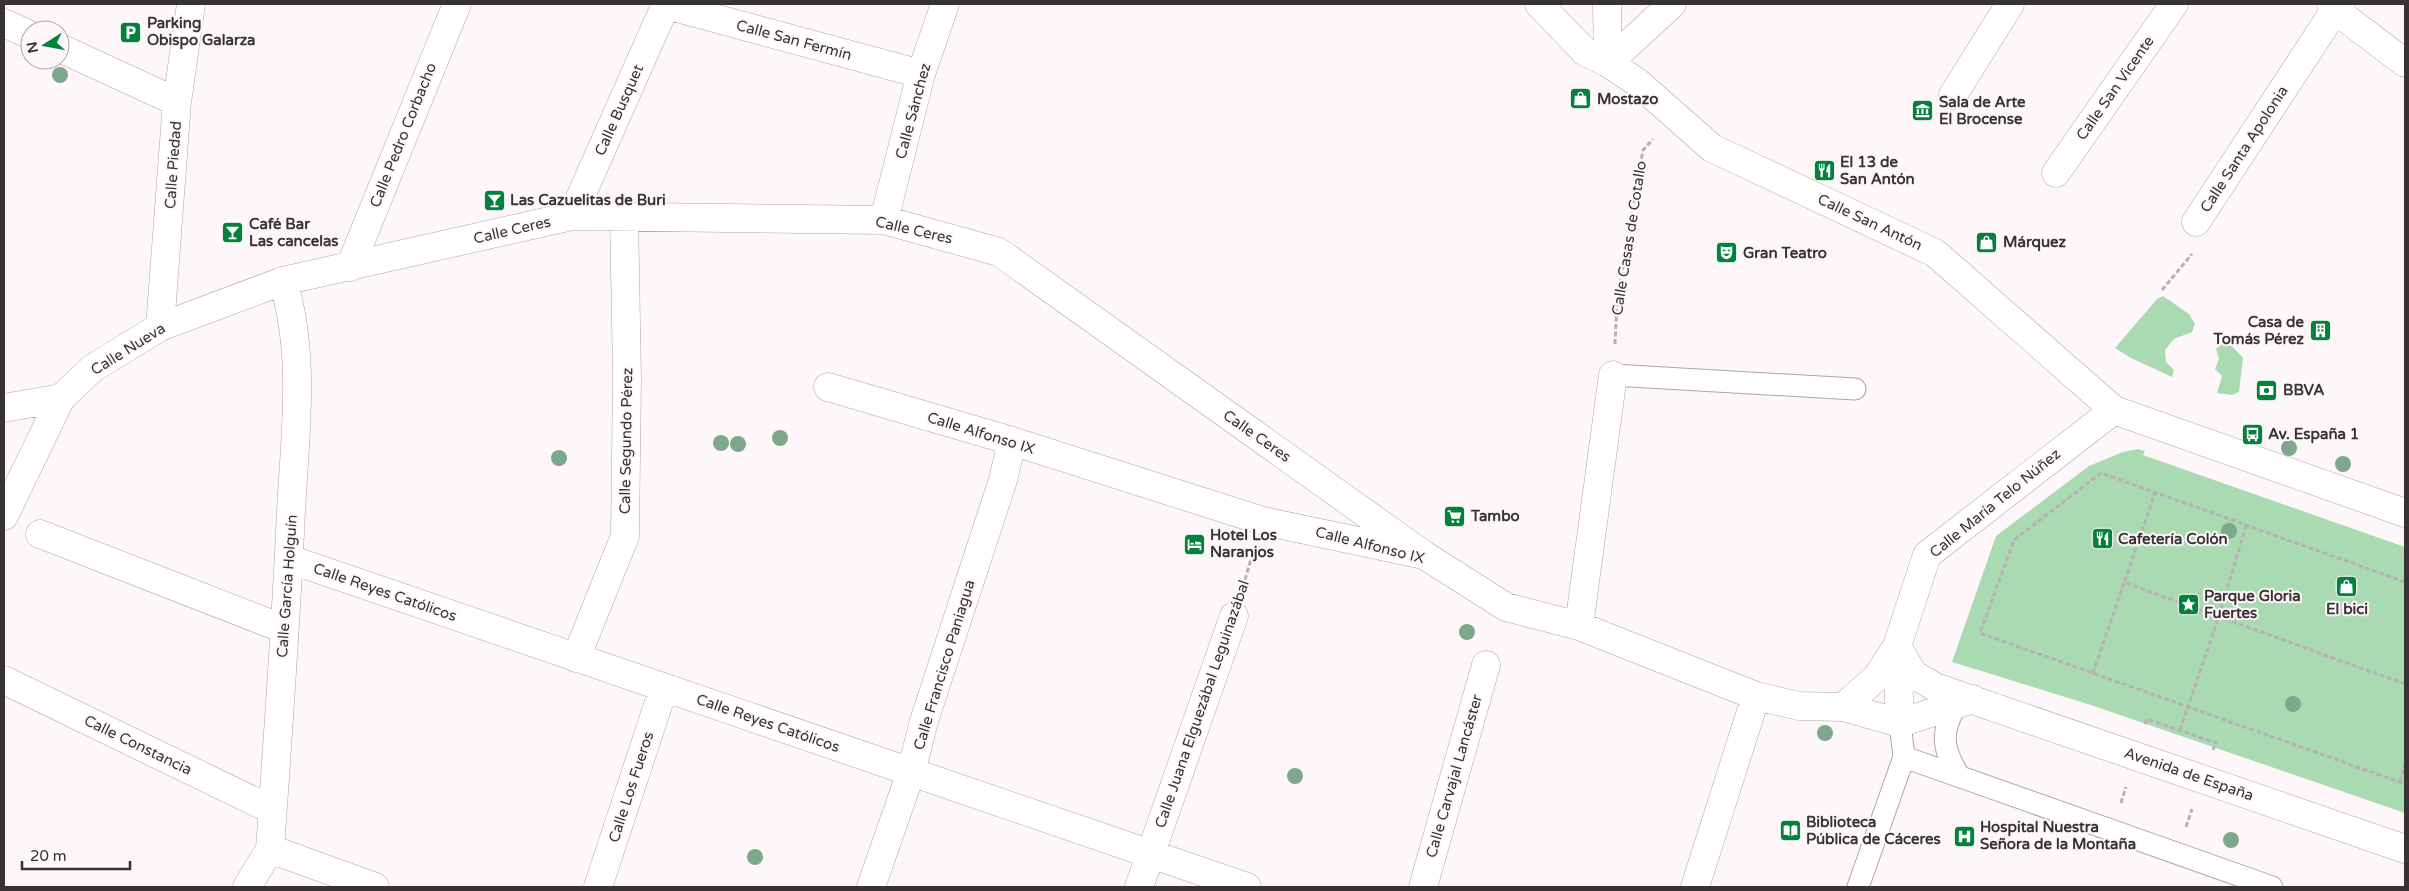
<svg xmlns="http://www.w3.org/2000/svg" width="2409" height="891" viewBox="0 0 2409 891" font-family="'Varela Round',sans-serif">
	<rect width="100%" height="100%" fill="#fef7fa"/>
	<path fill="#a9dab2" d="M2163,296L2189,314L2195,324L2192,332L2174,339L2165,350L2166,362L2174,370L2172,377L2131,358L2115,348L2157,299Z
		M2223,343L2230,344L2243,358L2239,392L2232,395L2217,393L2222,376L2215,369L2219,359L2216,349Z
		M2138,449L2145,451L2143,455L2405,547V813L2091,705L1952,662L1996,536L2089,466L2123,452Z"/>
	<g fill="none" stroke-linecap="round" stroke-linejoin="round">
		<defs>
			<path id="service" d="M1613,375L1855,389
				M1957,705C1939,732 1943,751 1960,777
				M1904,757L2272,887
				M1858,887L1904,757L1900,723"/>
			<path id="pedestrian" d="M1607,4L1608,63"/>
			<path id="minor" d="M1539,4L1585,52L1608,63L1637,82L1712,148L1935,253L2114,410L2405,513
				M2331,4L2335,10L2405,63
				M666,5L921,74
				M4,23L30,35
				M60,48L177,102
				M1608,63L1672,4
				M1953,95L2010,4
				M2056,173L2174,4
				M572,216L666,4
				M884,220L921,74L945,4
				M2196,222L2335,10L2341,4
				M350,267L457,4
				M160,327L177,102L191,4
				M828,387L1012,441L1263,521L1424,555L1506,607L1579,626L1756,696L1799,706L1843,707L1900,723
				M4,408L61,398L93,368L160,327L283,281L572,216L884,220L999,252L1424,555
				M4,516L61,398
				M40,534L284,629
				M289,559L1247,887
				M1579,626L1613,375
				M1897,646L1913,674L1935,687L2405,849
				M1897,648L1900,723
				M576,658L625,536L627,377L624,216
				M4,680L272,810
				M1843,707L1877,677L1897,646L1927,555L2114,410
				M1900,723L1973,699
				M270,849L375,887
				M247,887L270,849C278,736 286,624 291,511C295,434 306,356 283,281
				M598,887L664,687
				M871,887L911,772L924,721L1003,480L1012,441
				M1139,887L1234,616
				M1423,887L1486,665
				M1695,887L1756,696"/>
		</defs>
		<use href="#service" stroke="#b2a2a9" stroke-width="23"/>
		<use href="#pedestrian" stroke="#b2a2a9" stroke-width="29"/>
		<use href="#minor" stroke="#b2a2a9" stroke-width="29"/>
		<path stroke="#b7b1b3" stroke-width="3" stroke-dasharray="5 2.5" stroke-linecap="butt" d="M2162,290L2192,254
			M1615,344L1617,302L1643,150L1653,139
			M2405,582L2101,473L2014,540L1980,633L2405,784
			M2126,583L2405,684
			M1243,587L1253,552
			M2093,673L2155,493
			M2145,724L2147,719L2216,743L2213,750
			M2180,730L2219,616L2246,526
			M2400,782L2405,764
			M2121,803L2126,787
			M2186,827L2192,809"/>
		<use href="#service" stroke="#fff" stroke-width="21"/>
		<use href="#pedestrian" stroke="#fff" stroke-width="28"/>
		<use href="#minor" stroke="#fff" stroke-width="28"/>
	</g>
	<g fill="#7da88c">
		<circle cx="60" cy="75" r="8"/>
		<circle cx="780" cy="438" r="8"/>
		<circle cx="721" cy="443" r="8"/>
		<circle cx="738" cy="444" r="8"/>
		<circle cx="2289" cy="448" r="8"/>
		<circle cx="559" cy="458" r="8"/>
		<circle cx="2343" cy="464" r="8"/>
		<circle cx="2229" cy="531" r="8"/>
		<circle cx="1467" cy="632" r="8"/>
		<circle cx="2293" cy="704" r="8"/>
		<circle cx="1825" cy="733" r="8"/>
		<circle cx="1295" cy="776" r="8"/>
		<circle cx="2231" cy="840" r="8"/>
		<circle cx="755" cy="857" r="8"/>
	</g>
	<defs>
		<symbol id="parking-square" viewBox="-11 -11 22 22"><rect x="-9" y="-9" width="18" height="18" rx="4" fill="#04823c" stroke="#fef7fa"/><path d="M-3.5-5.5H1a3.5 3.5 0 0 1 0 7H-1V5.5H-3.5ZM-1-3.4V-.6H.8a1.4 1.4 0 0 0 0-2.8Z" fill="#fff"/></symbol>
		<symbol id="shop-square" viewBox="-11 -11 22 22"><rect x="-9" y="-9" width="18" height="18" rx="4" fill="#04823c" stroke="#fef7fa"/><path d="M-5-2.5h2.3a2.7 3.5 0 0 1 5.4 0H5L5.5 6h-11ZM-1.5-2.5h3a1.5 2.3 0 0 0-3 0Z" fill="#fff"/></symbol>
		<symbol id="museum-square" viewBox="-11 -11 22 22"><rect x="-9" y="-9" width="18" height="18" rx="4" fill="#04823c" stroke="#fef7fa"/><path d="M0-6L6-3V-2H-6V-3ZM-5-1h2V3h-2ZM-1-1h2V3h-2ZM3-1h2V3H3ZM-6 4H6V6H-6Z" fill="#fff"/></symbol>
		<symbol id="restaurant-square" viewBox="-11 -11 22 22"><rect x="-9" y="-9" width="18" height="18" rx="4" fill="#04823c" stroke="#fef7fa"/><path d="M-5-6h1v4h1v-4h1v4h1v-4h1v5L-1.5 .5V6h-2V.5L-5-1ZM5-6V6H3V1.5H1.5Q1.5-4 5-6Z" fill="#fff"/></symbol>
		<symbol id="bar-square" viewBox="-11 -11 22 22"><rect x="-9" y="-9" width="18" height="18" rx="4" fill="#04823c" stroke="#fef7fa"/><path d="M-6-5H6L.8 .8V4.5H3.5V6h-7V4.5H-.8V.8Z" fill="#fff"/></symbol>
		<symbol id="theatre-square" viewBox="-11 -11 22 22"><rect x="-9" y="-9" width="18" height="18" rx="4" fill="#04823c" stroke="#fef7fa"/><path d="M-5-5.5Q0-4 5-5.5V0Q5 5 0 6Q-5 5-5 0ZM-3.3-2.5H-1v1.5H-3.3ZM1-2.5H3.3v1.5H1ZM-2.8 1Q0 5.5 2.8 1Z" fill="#fff"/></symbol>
		<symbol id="building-square" viewBox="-11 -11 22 22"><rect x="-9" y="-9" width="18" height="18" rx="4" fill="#04823c" stroke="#fef7fa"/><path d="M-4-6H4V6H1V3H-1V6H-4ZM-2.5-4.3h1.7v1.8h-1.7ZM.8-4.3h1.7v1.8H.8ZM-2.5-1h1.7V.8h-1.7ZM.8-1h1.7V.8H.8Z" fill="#fff"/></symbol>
		<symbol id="bank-square" viewBox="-11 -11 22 22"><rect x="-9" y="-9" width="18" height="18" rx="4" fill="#04823c" stroke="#fef7fa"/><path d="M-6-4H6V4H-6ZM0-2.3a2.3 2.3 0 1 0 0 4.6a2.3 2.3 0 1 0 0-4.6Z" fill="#fff"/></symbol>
		<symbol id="bus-square" viewBox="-11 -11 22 22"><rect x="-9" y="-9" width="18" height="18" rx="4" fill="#04823c" stroke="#fef7fa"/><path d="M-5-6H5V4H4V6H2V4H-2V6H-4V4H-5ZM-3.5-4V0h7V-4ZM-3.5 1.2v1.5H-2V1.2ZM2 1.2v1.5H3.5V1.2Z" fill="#fff"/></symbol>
		<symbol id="supermarket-square" viewBox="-11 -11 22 22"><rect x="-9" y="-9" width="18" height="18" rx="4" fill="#04823c" stroke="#fef7fa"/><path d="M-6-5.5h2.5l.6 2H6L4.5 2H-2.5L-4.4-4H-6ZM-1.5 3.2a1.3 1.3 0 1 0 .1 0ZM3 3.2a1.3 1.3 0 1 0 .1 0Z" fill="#fff"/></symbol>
		<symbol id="hotel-square" viewBox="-11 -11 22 22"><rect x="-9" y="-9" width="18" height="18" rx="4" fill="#04823c" stroke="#fef7fa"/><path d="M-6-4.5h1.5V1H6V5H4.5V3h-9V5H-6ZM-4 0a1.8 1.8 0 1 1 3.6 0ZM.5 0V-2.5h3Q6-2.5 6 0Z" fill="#fff"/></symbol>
		<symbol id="sight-square" viewBox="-11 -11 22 22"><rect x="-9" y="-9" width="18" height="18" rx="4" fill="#04823c" stroke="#fef7fa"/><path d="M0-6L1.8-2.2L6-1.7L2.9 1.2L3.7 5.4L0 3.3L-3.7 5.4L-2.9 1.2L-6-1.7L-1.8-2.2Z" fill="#fff"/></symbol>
		<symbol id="library-square" viewBox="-11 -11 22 22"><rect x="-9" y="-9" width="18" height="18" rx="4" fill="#04823c" stroke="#fef7fa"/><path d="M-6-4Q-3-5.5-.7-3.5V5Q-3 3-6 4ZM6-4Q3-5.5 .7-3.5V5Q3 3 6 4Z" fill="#fff"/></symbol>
		<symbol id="hospital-square" viewBox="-11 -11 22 22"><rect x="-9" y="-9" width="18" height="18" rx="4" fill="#04823c" stroke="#fef7fa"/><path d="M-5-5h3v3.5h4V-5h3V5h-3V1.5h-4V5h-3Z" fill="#fff"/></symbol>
	</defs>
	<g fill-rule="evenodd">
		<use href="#parking-square" x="118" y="20" width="25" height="25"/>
		<use href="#shop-square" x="1568" y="86" width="25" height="25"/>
		<use href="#museum-square" x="1910" y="98" width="25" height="25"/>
		<use href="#restaurant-square" x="1812" y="158" width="25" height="25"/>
		<use href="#bar-square" x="482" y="188" width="25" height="25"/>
		<use href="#bar-square" x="220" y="220" width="25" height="25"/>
		<use href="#shop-square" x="1974" y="230" width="25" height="25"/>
		<use href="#theatre-square" x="1714" y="240" width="25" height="25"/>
		<use href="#building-square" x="2308" y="318" width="25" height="25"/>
		<use href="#bank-square" x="2254" y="378" width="25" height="25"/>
		<use href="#bus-square" x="2240" y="422" width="25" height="25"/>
		<use href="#supermarket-square" x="1442" y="504" width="25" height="25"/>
		<use href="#restaurant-square" x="2090" y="526" width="25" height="25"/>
		<use href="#hotel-square" x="1182" y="532" width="25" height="25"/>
		<use href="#shop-square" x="2334" y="574" width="25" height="25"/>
		<use href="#sight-square" x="2176" y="592" width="25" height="25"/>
		<use href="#library-square" x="1778" y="818" width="25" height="25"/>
		<use href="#hospital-square" x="1952" y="824" width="25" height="25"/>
	</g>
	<g text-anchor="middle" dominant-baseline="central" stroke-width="4" stroke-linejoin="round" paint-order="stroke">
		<g font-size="15" font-weight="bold" fill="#383234" stroke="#fef7fa" text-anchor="start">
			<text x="147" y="23">Parking<tspan x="147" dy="17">Obispo Galarza</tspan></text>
			<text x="1597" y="99">Mostazo</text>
			<text x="1939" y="102">Sala de Arte<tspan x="1939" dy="17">El Brocense</tspan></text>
			<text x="1840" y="162">El 13 de<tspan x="1840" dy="17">San Antón</tspan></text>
			<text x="510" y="200">Las Cazuelitas de Buri</text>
			<text x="249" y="224">Café Bar<tspan x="249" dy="17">Las cancelas</tspan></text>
			<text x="2003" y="242">Márquez</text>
			<text x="1743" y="253">Gran Teatro</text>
			<text x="2304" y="322" text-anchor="end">Casa de<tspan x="2304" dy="17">Tomás Pérez</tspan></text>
			<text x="2283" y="390">BBVA</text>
			<text x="2268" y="434">Av. España 1</text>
			<text x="1471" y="516">Tambo</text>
			<text x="1210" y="535">Hotel Los<tspan x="1210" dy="17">Naranjos</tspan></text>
			<text x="2118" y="539">Cafetería Colón</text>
			<text x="2204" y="596">Parque Gloria<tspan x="2204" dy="17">Fuertes</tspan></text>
			<text x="2347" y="609" text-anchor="middle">El bici</text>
			<text x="1806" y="822">Biblioteca<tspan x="1806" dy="17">Pública de Cáceres</tspan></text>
			<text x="1980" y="827">Hospital Nuestra<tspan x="1980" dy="17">Señora de la Montaña</tspan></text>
		</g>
		<g font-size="15" fill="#383234" stroke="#fef7fa">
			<text transform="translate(794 40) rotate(15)">Calle San Fermín</text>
			<text transform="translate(2115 88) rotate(-55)">Calle San Vicente</text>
			<text transform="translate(619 110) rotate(-66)">Calle Busquet</text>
			<text transform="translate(913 111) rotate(-75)">Calle Sánchez</text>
			<text transform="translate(403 135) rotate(-68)">Calle Pedro Corbacho</text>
			<text transform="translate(2244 149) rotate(-57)">Calle Santa Apolonia</text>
			<text transform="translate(173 165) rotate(-86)">Calle Piedad</text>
			<text transform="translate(1870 222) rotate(25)">Calle San Antón</text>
			<text transform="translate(512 230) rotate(-13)">Calle Ceres</text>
			<text transform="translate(914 230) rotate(13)">Calle Ceres</text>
			<text transform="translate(1629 238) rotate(-81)">Calle Casas de Cotallo</text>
			<text transform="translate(128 349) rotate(-32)">Calle Nueva</text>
			<text transform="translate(981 433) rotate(17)">Calle Alfonso IX</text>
			<text transform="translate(1257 436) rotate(35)">Calle Ceres</text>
			<text transform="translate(626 441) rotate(-89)">Calle Segundo Pérez</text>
			<text transform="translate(1995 503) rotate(-39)">Calle María Telo Núñez</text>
			<text transform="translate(1370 545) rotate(14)">Calle Alfonso IX</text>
			<text transform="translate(287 586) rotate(-86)">Calle García Holguín</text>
			<text transform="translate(385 592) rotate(19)">Calle Reyes Católicos</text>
			<text transform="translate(944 665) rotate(-73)">Calle Francisco Paniagua</text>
			<text transform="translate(1202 704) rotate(-71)">Calle Juana Elguezábal Leguinazábal</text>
			<text transform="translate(768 723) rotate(19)">Calle Reyes Católicos</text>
			<text transform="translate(138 745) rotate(26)">Calle Constancia</text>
			<text transform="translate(2189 774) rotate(19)">Avenida de España</text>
			<text transform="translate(1454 776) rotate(-74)">Calle Carvajal Lancáster</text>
			<text transform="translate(631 787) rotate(-72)">Calle Los Fueros</text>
		</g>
	</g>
	<rect width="2409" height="891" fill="none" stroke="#383234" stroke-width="10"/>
	<g transform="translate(45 45) rotate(259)"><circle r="24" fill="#fef7fa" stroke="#afa8ab"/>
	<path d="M0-4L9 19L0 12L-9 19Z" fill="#04823c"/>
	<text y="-8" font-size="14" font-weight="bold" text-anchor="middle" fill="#383234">N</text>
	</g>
	<path d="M22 861v8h108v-8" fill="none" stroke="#383234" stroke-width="2.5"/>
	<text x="30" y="861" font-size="15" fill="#383234" stroke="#fef7fa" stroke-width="4" paint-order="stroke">20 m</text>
</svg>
